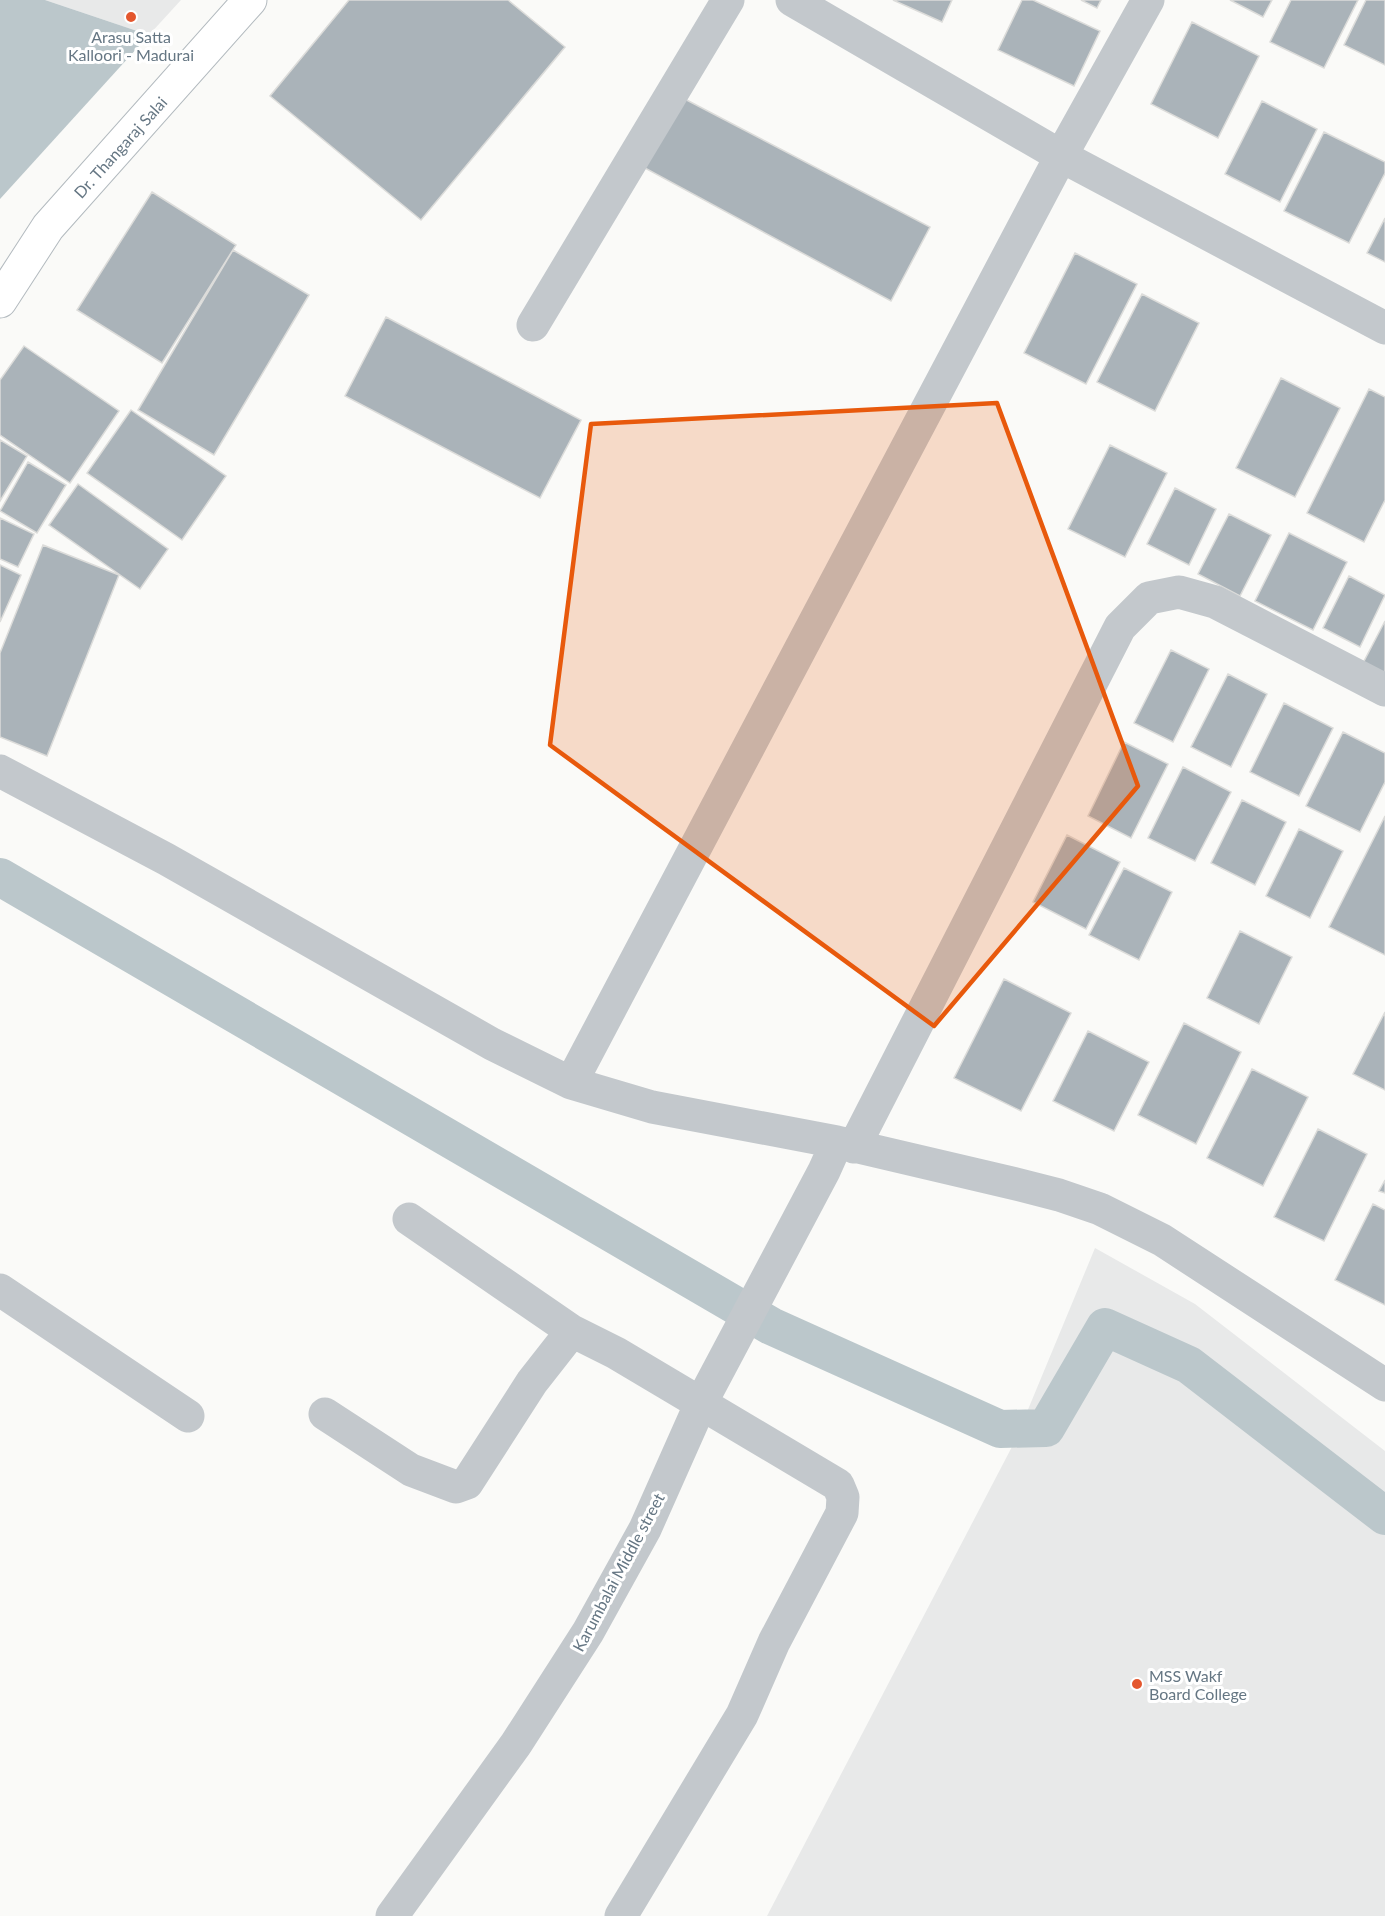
<svg xmlns="http://www.w3.org/2000/svg" width="1385" height="1916" viewBox="0 0 1385 1916" font-family="Lato,sans-serif">
	<rect width="100%" height="100%" fill="#fafaf8"/>
	<path fill="#e8e9e9" d="M45,0H181L149,35Z
		M1095,1248L1195,1304L1385,1451V1916H767L1015,1441Z"/>
	<path fill="#bbc7cb" d="M0,0H45L149,35L0,199Z"/>
	<g fill="none" stroke-linecap="round" stroke-linejoin="round">
		<path stroke="#bbc7cb" stroke-width="38" d="M0,877L771,1326L1000,1429L1046,1428L1105,1327L1189,1365L1385,1516"/>
	</g>
	<path fill="#aab3b9" stroke="#dcdcda" stroke-width="1.5" d="M349,0H508L565,47L421,220L270,96Z
		M893,0H952L942,22Z
		M1022,0H1033L1100,31L1074,86L998,50Z
		M1081,0H1101L1097,8Z
		M1230,0H1272L1263,17Z
		M1291,0H1358L1324,68L1270,42Z
		M1366,0H1385V65L1344,45Z
		M1192,22L1259,56L1218,138L1151,104Z
		M679,96L930,227L891,301L643,167Z
		M1262,101L1317,129L1280,202L1225,174Z
		M1324,132L1385,162V173L1349,243L1284,211Z
		M152,192L236,245L162,363L77,310Z
		M1385,218V262L1367,253Z
		M233,250L309,295L214,455L138,410Z
		M1075,253L1137,284L1086,384L1024,353Z
		M1142,294L1199,323L1155,411L1097,382Z
		M386,317L581,420L540,498L345,396Z
		M24,346L119,411L70,483L0,435V380Z
		M1281,378L1340,408L1295,497L1236,468Z
		M1369,389L1385,397V500L1364,542L1307,513Z
		M131,410L226,476L182,540L87,473Z
		M0,440L27,456L0,501Z
		M1110,445L1167,473L1125,557L1068,529Z
		M28,462L66,485L37,533L0,511Z
		M78,484L168,549L140,589L49,525Z
		M1175,488L1216,509L1189,565L1147,544Z
		M1229,514L1271,535L1240,596L1198,574Z
		M0,518L34,534L18,567L0,559Z
		M1289,533L1347,562L1313,630L1255,601Z
		M43,545L119,575L47,756L0,737V653Z
		M0,565L21,575L0,622Z
		M1349,576L1385,595L1360,647L1323,628Z
		M1385,621V676L1362,665Z
		M1171,650L1209,669L1173,742L1134,723Z
		M1228,674L1267,694L1231,767L1191,747Z
		M1284,703L1333,728L1299,796L1250,772Z
		M1343,732L1385,753V782L1360,832L1306,806Z
		M1124,742L1168,764L1131,838L1088,816Z
		M1183,767L1231,792L1195,861L1148,838Z
		M1242,800L1286,822L1255,885L1211,863Z
		M1385,816V955L1329,927Z
		M1299,829L1343,851L1310,918L1266,896Z
		M1067,835L1120,862L1086,929L1033,902Z
		M1124,868L1172,892L1139,960L1089,935Z
		M1240,931L1292,957L1259,1024L1207,998Z
		M1004,979L1071,1013L1021,1111L954,1078Z
		M1385,1012V1090L1353,1074Z
		M1184,1023L1241,1052L1196,1144L1138,1115Z
		M1088,1031L1149,1062L1114,1131L1053,1101Z
		M1252,1069L1308,1097L1263,1186L1207,1158Z
		M1318,1129L1367,1154L1324,1241L1274,1217Z
		M1385,1180V1193L1379,1191Z
		M1373,1204L1385,1210V1305L1335,1280Z"/>
	<g fill="none" stroke-linecap="round" stroke-linejoin="round">
		<defs>
			<path id="secondary" d="M0,301L48,227L250,0"/>
		</defs>
		<use href="#secondary" stroke="#b3babf" stroke-width="35"/>
		<path stroke="#c3c8cc" stroke-width="33" d="M792,0L1061,156L1385,328
			M533,325L728,0
			M0,771L166,859L492,1044L571,1083L652,1107L837,1142L1020,1185L1059,1195L1100,1209L1162,1240L1385,1385
			M571,1083L1061,156L1148,0
			M854,1147L1120,627L1149,598L1179,592L1215,602L1385,690
			M409,1219L572,1331
			M0,1290L188,1416
			M325,1414L411,1470L456,1487L467,1483L532,1382L572,1331L616,1353L838,1485L843,1497L842,1513L774,1642L742,1715L621,1916
			M392,1916L516,1744L588,1632L645,1529L701,1403L824,1171L837,1142"/>
		<use href="#secondary" stroke="#fff" stroke-width="33"/>
	</g>
	<path fill="#e8590c" fill-opacity="0.2" stroke="#e8590c" stroke-width="4.5" stroke-linejoin="round" d="M997,403L1138,786L934,1026L550,745L591,424Z"/>
	<g fill="#e4572e" stroke="#fff" stroke-width="2">
		<circle cx="131" cy="17" r="6"/>
		<circle cx="1137" cy="1684" r="6"/>
	</g>
	<g text-anchor="middle" dominant-baseline="central" stroke-width="6" stroke-linejoin="round" paint-order="stroke">
		<g font-size="16" fill="#657683" stroke="#fff">
			<text x="131" y="36">Arasu Satta<tspan x="131" dy="18">Kalloori - Madurai</tspan></text>
			<text x="1149" y="1675" text-anchor="start">MSS Wakf<tspan x="1149" dy="18">Board College</tspan></text>
		</g>
		<g font-size="16" fill="#657683" stroke="#fff">
			<text transform="translate(120 147) rotate(-48)">Dr. Thangaraj Salai</text>
			<text transform="translate(618 1572) rotate(-62)">Karumbalai Middle street</text>
		</g>
	</g>
</svg>
